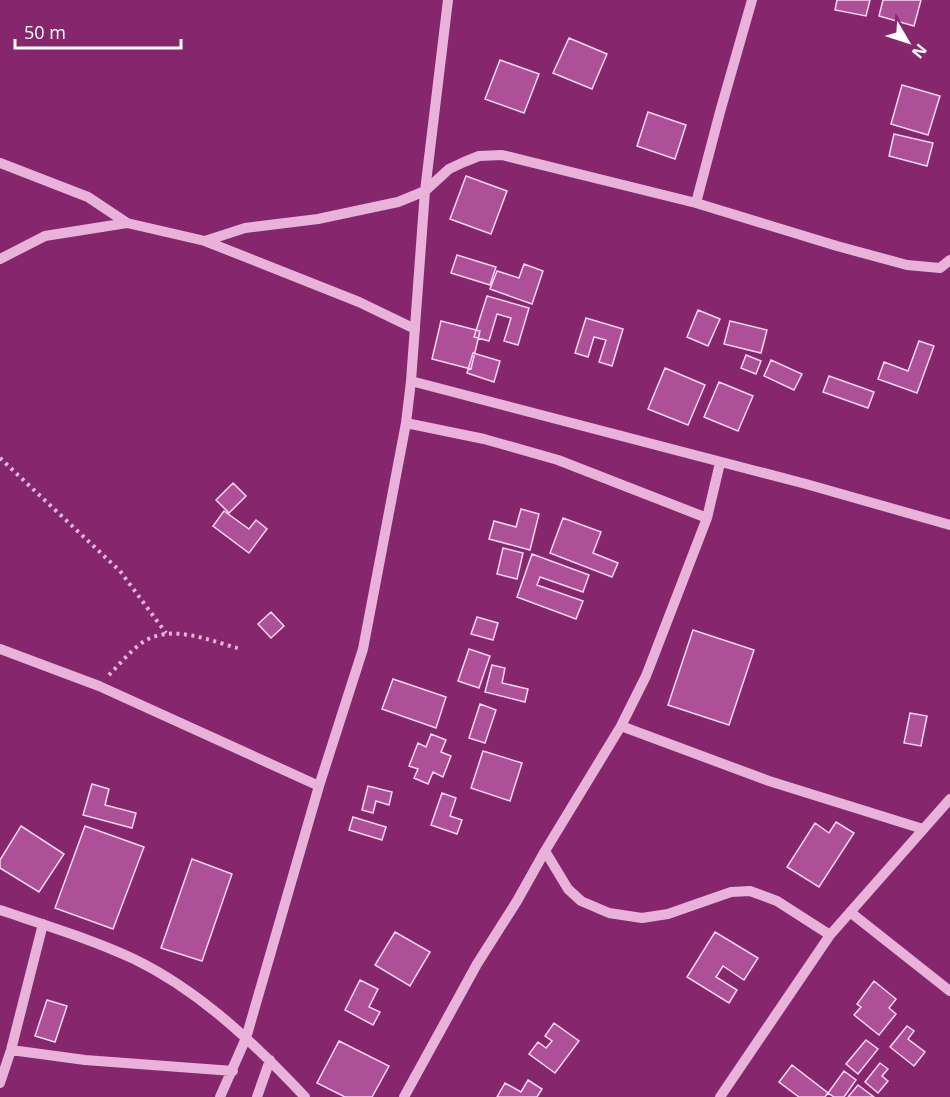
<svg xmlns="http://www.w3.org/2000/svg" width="950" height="1097" viewBox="0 0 950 1097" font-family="'Open Sans',sans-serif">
	<rect width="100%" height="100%" fill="#86276e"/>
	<path fill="#ad5097" stroke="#f6d6ef" stroke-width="1.5" d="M837,0H870L866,16L835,10Z
		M883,0H921L914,26L879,16Z
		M569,38L607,54L592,89L553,73Z
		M500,60L539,74L524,113L485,99Z
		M902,85L940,96L928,135L891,124Z
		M648,112L686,125L675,159L637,146Z
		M894,134L933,143L927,166L889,156Z
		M466,176L507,191L491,234L450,219Z
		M457,255L496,267L490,285L451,273Z
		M524,264L543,271L532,304L490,289L497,271L519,278Z
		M487,296L529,308L518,345L504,341L511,318L497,314L489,341L474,337Z
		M698,310L720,319L708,346L687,337Z
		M586,318L623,329L612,366L599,362L606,340L594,337L588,357L575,353Z
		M441,321L480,331L471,369L432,359Z
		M730,321L767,330L761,353L724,344Z
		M919,341L934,346L917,393L878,379L884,362L908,371Z
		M473,353L500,361L494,382L467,373Z
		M746,355L761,361L756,374L741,368Z
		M771,360L802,374L794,390L764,376Z
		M665,368L705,385L688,425L648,409Z
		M829,376L874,392L868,408L823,392Z
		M719,382L753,396L738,431L704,417Z
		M233,483L246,496L229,513L216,500Z
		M521,509L539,514L530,550L489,539L494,521L516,527Z
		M224,511L249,529L256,520L267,529L249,553L213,526Z
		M563,518L601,532L593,553L618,563L612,577L550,553Z
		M503,548L523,553L517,579L497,574Z
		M532,554L589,575L583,592L540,577L537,585L583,601L576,619L517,597Z
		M271,612L284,626L271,638L258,624Z
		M477,617L498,623L493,640L471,634Z
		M693,630L754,650L729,725L668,705Z
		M469,649L490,656L479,688L458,681Z
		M492,665L505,668L502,683L528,689L525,702L485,692Z
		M393,679L446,697L436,728L382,709Z
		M480,704L496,710L485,743L469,738Z
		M910,713L927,716L921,746L904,743Z
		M431,734L446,740L441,752L451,756L443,777L433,772L428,784L414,778L418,769L409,766L418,743L426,747Z
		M483,751L522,763L510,801L471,788Z
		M92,784L109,789L105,805L136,813L132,828L83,815Z
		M368,786L392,792L389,805L376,801L373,813L362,810Z
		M442,793L456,798L450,816L462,820L457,834L431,825Z
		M353,817L386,827L382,840L349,830Z
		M836,822L854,833L819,887L787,867L815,823L829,833Z
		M21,826L64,854L39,892L0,868V860Z
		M85,826L144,847L113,929L55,908Z
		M192,859L232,874L202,961L161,948Z
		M395,932L430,952L410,986L375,965Z
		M715,932L758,958L744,980L723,966L716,977L737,990L729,1003L687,977Z
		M360,980L378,989L369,1007L380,1012L373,1025L345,1010Z
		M874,981L896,999L889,1008L896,1014L879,1035L854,1015L861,1007L857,1004Z
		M47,1000L67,1006L55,1042L35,1036Z
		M554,1023L579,1041L555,1073L529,1054L538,1042L546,1048L552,1041L545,1036Z
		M907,1026L914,1031L908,1039L925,1052L914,1066L890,1047Z
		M866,1040L878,1049L858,1074L846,1064Z
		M339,1041L389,1066L372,1097H345L317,1083Z
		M880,1063L888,1069L882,1076L888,1081L878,1093L865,1082Z
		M792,1065L828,1093L825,1097H799L779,1082Z
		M844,1071L856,1080L844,1097H834L828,1093Z
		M528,1080L542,1089L537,1097H497L505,1083L521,1092Z
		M858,1085L874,1097H848Z"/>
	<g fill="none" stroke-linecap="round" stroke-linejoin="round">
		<path stroke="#e8b2db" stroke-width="4" stroke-dasharray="3 4.5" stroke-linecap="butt" d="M0,458L120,571L166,633
			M109,675C120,664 130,651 143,642C172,623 210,641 241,649"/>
		<path stroke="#e8b2db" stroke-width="10" d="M0,163L88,197L127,223L205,241L359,302L415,329
			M696,203L720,112L752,0
			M205,241L245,228L318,219L398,202L425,191L449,169L464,162L479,156L502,155L696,203L837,246L907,265L940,268L950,260
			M0,259L45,236L127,223
			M411,381L806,484L950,525
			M406,423L484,439L558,460L707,518
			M0,649L99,686L319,786
			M621,726L769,781L923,829
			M545,851L568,889L581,901L609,913L642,918L668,914L731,892L750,891L777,901L830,935
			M0,910C45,925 91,939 134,959C200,991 255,1044 305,1097
			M850,912L950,991
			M11,1050L85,1060L233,1071
			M0,1083L11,1050L43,924
			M220,1097L246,1038L319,786L363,649L406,423L411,381L425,191L448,0
			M257,1097L270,1060
			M404,1097L477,964L517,901L545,851L621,726L646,676L707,518L720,463
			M720,1097L830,935L950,799"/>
	</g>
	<g transform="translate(908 42) rotate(129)" stroke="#86276e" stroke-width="4.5" paint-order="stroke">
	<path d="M0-4.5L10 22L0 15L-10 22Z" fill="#ffffff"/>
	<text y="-9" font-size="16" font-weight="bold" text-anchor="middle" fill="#ffffff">N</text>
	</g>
	<path d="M15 39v9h166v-9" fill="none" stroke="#ffffff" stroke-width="3"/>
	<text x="24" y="39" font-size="18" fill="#ffffff" stroke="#86276e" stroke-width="4.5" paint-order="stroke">50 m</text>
</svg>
